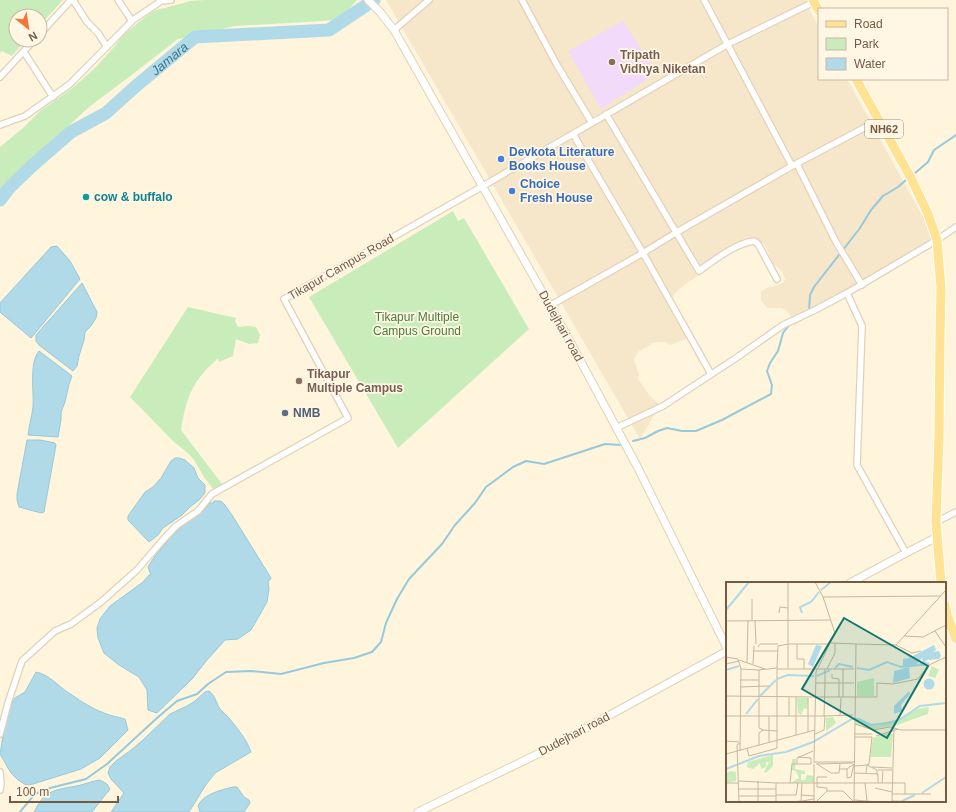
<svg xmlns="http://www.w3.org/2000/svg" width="956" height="812" viewBox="0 0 956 812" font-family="Arial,sans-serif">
	<rect width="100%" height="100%" fill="#fef5dc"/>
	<path fill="#f6e7ca" d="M386,0H813L806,4L819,27V79H847L934,237L794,326V322L791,316L786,310L781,308H767L761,300V292L766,288L779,285L784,282L785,279L782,271L773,264L766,247L763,243L759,241H755L745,245L723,257L700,274L683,286L676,292L673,296L671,301L688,336L685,339L681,341L670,345L665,342H658L652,343L649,346L639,351L635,357L634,360L639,374L638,379L650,396L660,405L640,439Z"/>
	<path fill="#f1dafa" d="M623,21L657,73L601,109L568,51Z"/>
	<path fill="#c9ecbb" d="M0,0H63L40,25V16H16V40H26L12,56L2,51L0,53Z
		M205,0H357L339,20L235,26L178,39L129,77L89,107L27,164L0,193V147L23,128L40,111L75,86L96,67L114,47L123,35L153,11L191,1Z
		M453,211L458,221L464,218L529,329L398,448L309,297Z
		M188,307L236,318L235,321L238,327L247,326L256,327L260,335L258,343L249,344L236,339L233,356L219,362L218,358C212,364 205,370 200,377C188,392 184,411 181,430L222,484L214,490L204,477L194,460L189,454L173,441L130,397Z"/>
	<path fill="#b0dae8" stroke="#96c9db" d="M57,246L70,261L80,279L31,338L0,312V303L51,247Z
		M82,283L97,312L96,318L91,326L85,332L84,340L79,356L77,366L73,371L39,345L36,341V335Z
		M39,351L72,376L69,384L65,402L61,412V420L58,437L28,435C29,426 32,416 33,407C34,391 29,363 39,351Z
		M27,440H40L55,443L56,445L44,512L41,513L19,507L17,500V494Z
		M175,458H179L185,460L194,468L198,478L205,485V493L199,500L190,507L182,515L163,528L158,535L149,542L128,520V516L145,492L153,487L161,478L171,461Z
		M214,501H221L225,505L232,515L271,578L268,582L269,589L267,602L251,630L238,639L225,640L207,660L192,679L157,713L148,710L147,690L139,677L119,665L104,653L98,638L97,628L100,619L110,606L143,582L149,575H151L148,567L155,556L171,537L186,523L201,513L210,503H213Z
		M36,672C51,675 59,688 72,695C82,702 93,709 104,713C111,716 118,717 125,719L128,730L100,758L81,769L33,784L26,785L18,780L11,773L0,754L5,724L10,707L15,698L25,692Z
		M209,691C215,695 216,703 220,709C223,712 226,715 229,718C237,728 247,740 251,752L215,773L205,786L189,812H111L124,793L111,779L108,773L110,767L116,761L131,750L143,740L170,714L187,706L195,701L205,692Z
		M100,780L107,784L110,789L92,812H34C37,807 40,800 45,796C55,788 69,788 81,785C88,783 93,781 100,780Z
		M233,787H237L244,797L249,800L250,803L244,812H200L198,806C203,794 221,790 233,787Z"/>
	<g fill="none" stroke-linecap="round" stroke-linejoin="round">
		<path stroke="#96c9db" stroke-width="2" d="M915,173L928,162L934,150L956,135
			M809,312L810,295L814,287L860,228L871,210L883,196L898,187L906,180
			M633,441L645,438L658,431L667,428L682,431H696L722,420L771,394L772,385L767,371L770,363L778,351L783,333L790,324
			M20,812L35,794L50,788L86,779L107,764L157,718L177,701L197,694L208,684L226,672L251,671L281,674L324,663L354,658L372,652L381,642L386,623L397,599L409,579L442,544L455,525L475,503L486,487L513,467L526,461L544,464L605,444L621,445"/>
		<path stroke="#b0dae8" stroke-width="13" id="s1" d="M0,200L10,187L33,165L71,132L106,113L136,86L195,37L329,30L374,0"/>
		<defs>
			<path id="minor" d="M73,0L87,22L98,33L107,47
				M118,0L132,21
				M522,0L557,65L592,123
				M704,0L792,166
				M394,30L429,0
				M40,34L71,0
				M24,52L53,97
				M0,77L34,40
				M606,114L699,271C713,261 736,243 754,241L758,244L777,279
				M0,125L25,116L70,84L133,20L161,1L171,0
				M573,134L643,253L711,374
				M797,164L836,242L862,285
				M847,293L862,326L857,465L906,553
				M551,305L643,253L677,232L792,166L879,120
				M616,428L663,406L736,358L783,325L815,310L847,293L937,240L956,227
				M936,522L956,512
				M0,734L8,703L22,661L55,631L71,624L101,602L137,570L162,541L176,526L198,511L212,494L348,418L284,299L483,186L728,44L814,2
				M0,772L1,784L0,790"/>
			<path id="tertiary" d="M368,0L380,12L394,30L566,334L638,468L727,648
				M850,583L906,553L937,537
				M418,812L544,751L727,651"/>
			<path id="primary" d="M813,0L819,11
				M856,79L911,178L928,214L937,240L941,288L940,336L939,436L936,522L941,583
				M945,605L947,615L956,639"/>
		</defs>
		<use href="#minor" stroke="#e2d1b8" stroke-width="8"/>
		<use href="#tertiary" stroke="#e2d1b8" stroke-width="9"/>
		<use href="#primary" stroke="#fff" stroke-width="11"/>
		<use href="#minor" stroke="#fff" stroke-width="5.5"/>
		<use href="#tertiary" stroke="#fff" stroke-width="7"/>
		<use href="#primary" stroke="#ffe292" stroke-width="9"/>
	</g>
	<g fill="#8d6e63" stroke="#fff7e4" stroke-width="1.5">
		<circle cx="612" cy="62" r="4"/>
		<circle cx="299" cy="381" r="4"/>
	</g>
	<g fill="#3f7fe0" stroke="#fff7e4" stroke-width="1.5">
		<circle cx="501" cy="159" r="4"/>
		<circle cx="512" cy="191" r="4"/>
	</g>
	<circle fill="#0f9aa8" stroke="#fff7e4" stroke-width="1.5" cx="86" cy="197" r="4"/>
	<circle fill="#5c6f8a" stroke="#fff7e4" stroke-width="1.5" cx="285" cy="413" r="4"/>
	<g text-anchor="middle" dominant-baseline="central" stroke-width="3.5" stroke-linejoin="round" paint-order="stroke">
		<rect fill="#fff7e4" stroke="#9e8974" stroke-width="1" x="865" y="120" width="38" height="18" rx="3"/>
		<g font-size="11" font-weight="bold" fill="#755a44">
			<text x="884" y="129">NH62</text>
		</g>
		<g font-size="12" font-weight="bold" fill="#785e54" stroke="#fff7e4" text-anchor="start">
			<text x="620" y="55">Tripath<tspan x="620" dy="14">Vidhya Niketan</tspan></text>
			<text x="307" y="374">Tikapur<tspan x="307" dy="14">Multiple Campus</tspan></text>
		</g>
		<g font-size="12" font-weight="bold" fill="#366cbe" stroke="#fff7e4" text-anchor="start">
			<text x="509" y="152">Devkota Literature<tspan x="509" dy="14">Books House</tspan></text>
			<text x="520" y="184">Choice<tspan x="520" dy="14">Fresh House</tspan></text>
		</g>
		<g font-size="12" font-weight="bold" fill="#0d838f" stroke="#fff7e4" text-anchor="start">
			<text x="94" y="197">cow &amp; buffalo</text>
		</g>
		<g font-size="12" fill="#755a44" stroke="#fff7e4">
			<text transform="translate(341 267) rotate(-30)">Tikapur Campus Road</text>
			<text transform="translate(561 326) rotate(61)">Dudejhari road</text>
			<text transform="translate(574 734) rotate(-28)">Dudejhari road</text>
		</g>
		<g font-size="12" fill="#477c3b" stroke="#fff7e4">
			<text x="417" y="317">Tikapur Multiple<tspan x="417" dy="14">Campus Ground</tspan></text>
		</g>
		<g font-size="12" font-weight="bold" fill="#4e5e75" stroke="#fff7e4" text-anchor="start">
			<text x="293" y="413">NMB</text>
		</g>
		<g font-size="13" font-style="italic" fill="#3c758b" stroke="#fff7e4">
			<text stroke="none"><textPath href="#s1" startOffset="222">Jamara</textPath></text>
		</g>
	</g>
	<g transform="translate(726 582)">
		<rect width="220" height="220" fill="#fef5dc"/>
		<path d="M206,84L213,88L209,96L202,94ZM148,96V114H131V100ZM71,116H82L81,127L78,126L75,133L72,131ZM203,125L202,132L171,143L148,147L129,142V138L132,137L147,144L167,140L192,127ZM107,135L110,141L100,149V136ZM162,151L167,152L165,175H144L147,156ZM47,173V184L40,191L38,190L43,180H40V185L35,187L34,181L27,187L21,185L22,180ZM66,177H70L69,187L79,189V192H75V198H79L81,193L88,194V200L65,201L73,196L70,189L65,188ZM4,189L10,190V199L0,201V192Z" fill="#c9ecbb"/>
		<path d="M90,63L96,64L87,85L82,82ZM208,63L210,68L207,70L213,69L215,74L213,77L201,78L199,80L204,81L197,84L192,82L197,80L196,76L190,83L177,85V77L184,76L180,73L185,75ZM183,85L184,96L167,101L168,89ZM197.5 102a5.5 5.5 0 1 1 11 0a5.5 5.5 0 1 1-11 0ZM183,109L184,112L175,123L176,129L168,132V124Z" fill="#b0dae8"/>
		<path fill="none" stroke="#b0dae8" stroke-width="2" d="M95,8L105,0M0,28L23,0M76,31L74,25L85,20L93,10M109,86L113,82L127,85M131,86L143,88L161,80L175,85L203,82M0,88L13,84M91,94L104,88M51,97L62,93L88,94M34,114L50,98M20,132L32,117M0,187L33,174L60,170L87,160L126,137H133L145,143L161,141L173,138L194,124L220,121M196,211L220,195M176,219L189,213"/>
		<path fill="none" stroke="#c7b79f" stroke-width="1" d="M97,15L214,14M26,17V39M53,31L54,25L62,26M0,39L105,38M29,39L30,62M209,49L220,65M178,54L197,55L220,43M105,61L130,62M71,62V77H78V87M170,63L186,71L195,69M32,65L34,62H52M28,69H52M0,75L12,77L15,87L33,88M13,78L39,87M21,80L22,39M0,82L13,79M27,82L28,64M62,86V62H103M51,87H128M101,87L109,71V61M106,92V96L113,97V115M14,98H33M90,101H128M99,101V87M14,105L43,104M0,114L89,115M70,115V153M90,115H151V101L167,102L192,97L203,83L220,75M117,115V87M0,134H99L98,148L89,152M63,134V115M98,134L99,101M99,134L127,133M114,134L115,116M129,142L147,148L164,145L175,148H220M37,148L33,146V88L51,86L52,64L62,62V0M82,150V116M129,152H146M150,154L172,147M129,155H146L143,182L141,183L151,188V192M51,158V87M0,159L13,160M43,160V134M33,163V151L37,148L51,149M21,166L23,174L48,167L51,166V158M14,168L15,87M0,172L89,148M88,180H129M88,181L90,90L109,51L97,15L89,0M71,182V176L87,169M90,182L127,181M91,182L105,191H113L114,182M129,184L141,183L140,191M146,185L166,186M114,187H121L128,182M121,187V196L125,195L128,182M152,188H166M129,191L152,192V201M13,199L51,201H179V212M32,199V220M0,201H13M64,201L66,182H85V176L72,175M139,201L141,219M156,201L157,189M149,206L166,210M13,207H50M101,209H117L128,220M166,212H205M50,213H70L72,201M75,213L88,214M13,214H50M128,218L153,220M76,219L88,217M91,219L101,209V206L91,205V195H101M166,219L204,220M13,220L11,163L14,161M50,220V201M63,220L75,219L76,201M88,220V182M128,220L130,62L170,63L220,8M166,220L168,145"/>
		<path fill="#0f766e" fill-opacity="0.15" stroke="#0f766e" stroke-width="2" d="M118,36L202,84L161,156L76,107Z"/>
		<rect width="220" height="220" fill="none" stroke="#755a44" stroke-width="2"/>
	</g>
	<rect x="818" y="8" width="130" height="72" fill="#fff7e4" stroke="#c8b8a4"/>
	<rect x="826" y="21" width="20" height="6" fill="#ffe292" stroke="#c8b8a4"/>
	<text x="854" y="28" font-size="12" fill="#755a44">Road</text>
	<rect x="826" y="38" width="20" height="12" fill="#c9ecbb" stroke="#c8b8a4"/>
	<text x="854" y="48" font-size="12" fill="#755a44">Park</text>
	<rect x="826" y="58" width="20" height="12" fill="#b0dae8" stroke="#c8b8a4"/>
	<text x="854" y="68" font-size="12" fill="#755a44">Water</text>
	<g transform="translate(28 28) rotate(150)"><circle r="19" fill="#fff7e4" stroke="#c8b8a4"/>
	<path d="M0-3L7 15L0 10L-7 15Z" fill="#f37537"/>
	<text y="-6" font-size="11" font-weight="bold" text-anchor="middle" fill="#755a44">N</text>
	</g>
	<path d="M10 796v6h108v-6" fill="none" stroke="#755a44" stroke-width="2"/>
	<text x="16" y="796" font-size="12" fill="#755a44" stroke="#fff7e4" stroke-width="3" paint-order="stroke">100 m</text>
</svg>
